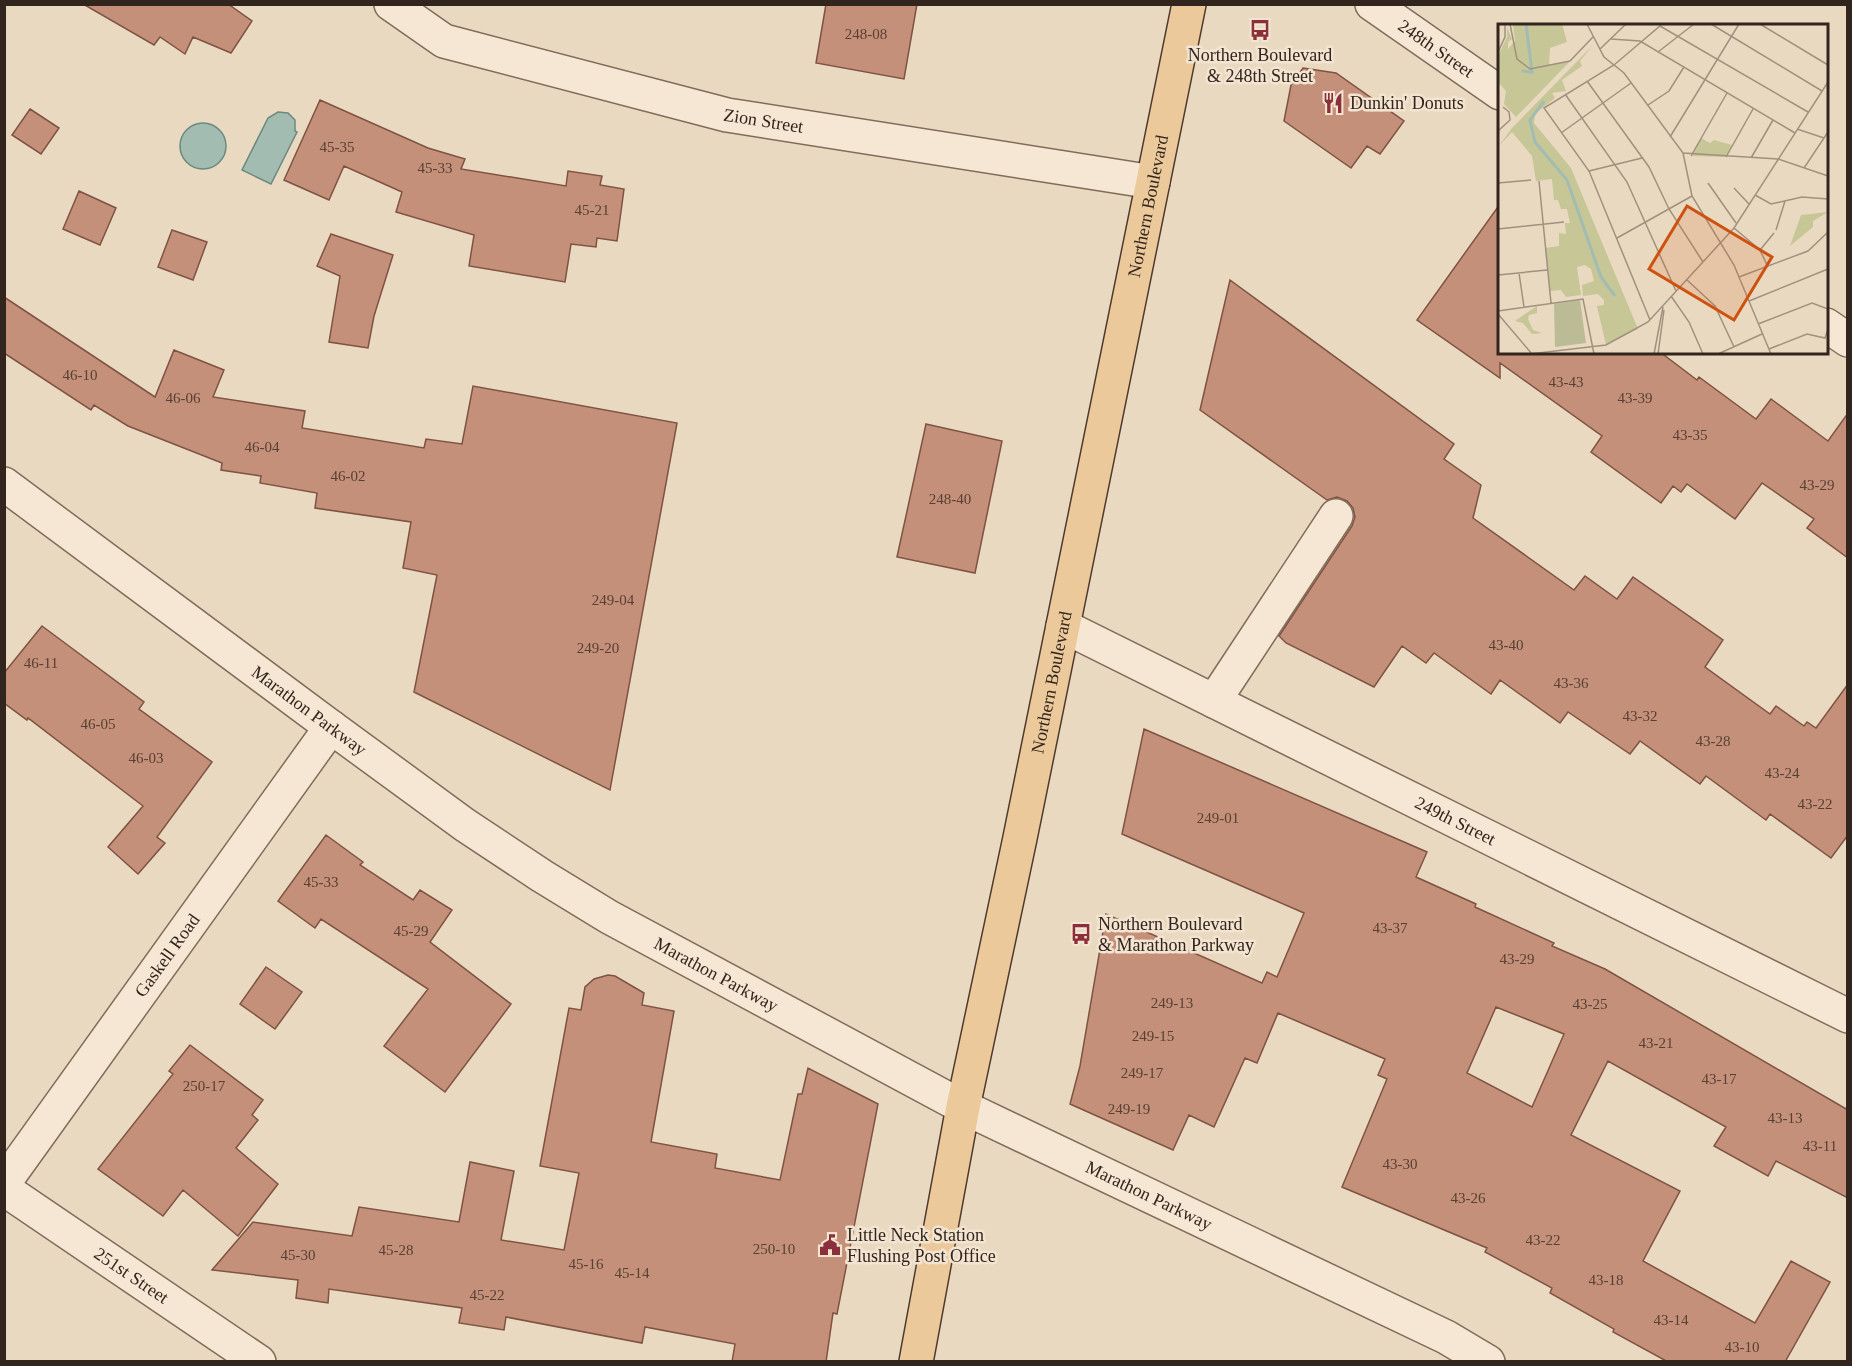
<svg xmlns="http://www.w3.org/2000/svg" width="1852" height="1366" viewBox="0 0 1852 1366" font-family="'Times New Roman',serif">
	<rect width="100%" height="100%" fill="#ead9c1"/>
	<path fill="#a3bcb2" stroke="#6b897e" stroke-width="1.5" d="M278,112L288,113L295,120V131L297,132L271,184L242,170L268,118Z
		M180 146a23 23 0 1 1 46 0a23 23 0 1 1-46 0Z"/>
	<path fill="#c59079" stroke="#7e5342" stroke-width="1.5" fill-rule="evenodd" d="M83,4H228L252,21L231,53L193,37L185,54L160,37L154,45Z
		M826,4H917L904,79L816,63Z
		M1303,68L1336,73L1404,121L1380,154L1367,146L1351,168L1284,121L1291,85Z
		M320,100L428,148L465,159L461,169L566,186L568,171L602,176L600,185L624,189L617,241L597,238L596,247L571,244L565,282L469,266L474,235L396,212L402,192L344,166L329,200L284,180Z
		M30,109L59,128L41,154L12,135Z
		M79,191L116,208L100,245L63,229Z
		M1500,204V352H1660L1697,380L1699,377L1756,419L1771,399L1828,441L1848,413V558L1807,528L1814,519L1762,483L1735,519L1687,484L1681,492L1673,486L1661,503L1591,452L1602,436L1500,363V378L1417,320Z
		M172,230L207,242L193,280L158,267Z
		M331,234L393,255L374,316L368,348L329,342L340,276L317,266Z
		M1230,280L1454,444L1444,459L1481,485L1473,518L1574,590L1585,576L1617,599L1633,577L1723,640L1705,667L1770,714L1776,706L1804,726L1807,722L1816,728L1848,684V835L1831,858L1770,814L1766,820L1706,776L1700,784L1640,741L1630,754L1568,712L1560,723L1500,680L1491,694L1434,653L1426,663L1402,646L1374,687L1286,643L1279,636L1352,526L1355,517L1353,508L1347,501L1337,497L1327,500L1200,410Z
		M4,297L155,397L174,350L224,370L213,397L305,411L302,428L424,448L426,439L462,444L473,386L677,423L610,790L414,692L437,575L403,568L411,522L315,508L317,493L260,483L261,476L221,470L222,463L128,426L94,405L91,410L4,353Z
		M926,424L1002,441L975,573L897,557Z
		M42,626L144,702L139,709L212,762L157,837L165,843L138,874L108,847L143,806L28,718L27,720L4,703V673Z
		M1144,729L1427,852L1416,877L1476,904L1475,907L1554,943L1552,946L1605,969L1848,1110V1198L1776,1161L1768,1176L1714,1146L1726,1127L1608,1061L1571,1135L1680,1191L1643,1261L1755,1323L1791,1261L1830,1282L1785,1362H1668L1613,1332L1614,1329L1550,1293L1552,1288L1485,1252L1487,1248L1342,1187L1387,1079L1378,1075L1385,1059L1278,1013L1257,1063L1245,1058L1214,1127L1189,1115L1173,1150L1070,1104L1080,1066L1106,914L1262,983L1267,972L1277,977L1304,913L1122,834ZM1496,1007L1564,1034L1532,1107L1467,1073Z
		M326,835L363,862L360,865L413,900L420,890L452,910L430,942L511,1004L445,1092L384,1046L428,989L321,919L315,928L278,901Z
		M266,967L302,992L275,1029L240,1004Z
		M608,975L615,976L644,993L642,1005L674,1011L651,1142L717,1154L715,1168L780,1180L798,1094H802L808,1068L878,1104L837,1314L833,1313L826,1362H732L735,1344L645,1327L642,1343L506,1317L504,1330L459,1323L462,1308L329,1289L328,1303L296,1298L298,1280L212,1270L253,1222L352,1236L359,1207L459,1222L470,1162L514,1171L501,1240L564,1250L579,1173L540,1166L569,1008L581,1010L585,987L594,979Z
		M190,1045L263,1100L252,1115L258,1120L236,1148L278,1184L238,1236L183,1190L163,1216L98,1169L173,1074L169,1071Z"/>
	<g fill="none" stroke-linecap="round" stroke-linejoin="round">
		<defs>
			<g id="minor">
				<path id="s1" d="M391,4L444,41L727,115L1153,182"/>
				<path id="s2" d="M1372,4L1500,93"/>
				<path d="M1826,325L1848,340"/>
				<path id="s3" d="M4,484L331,727L465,825L542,876L609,917L963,1107L1446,1337L1488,1362"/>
				<path id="s4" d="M1063,626L1848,1016"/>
				<path d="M1214,701L1336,516"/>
				<path id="s5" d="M4,1183L331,727"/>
				<path id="s6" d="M4,1189L259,1362"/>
			</g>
			<g id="major">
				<path id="s7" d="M916,1362L963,1107L1020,838L1189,4"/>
			</g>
		</defs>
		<use href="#minor" stroke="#816b5a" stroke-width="36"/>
		<use href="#major" stroke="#4f3a2e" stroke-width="36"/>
		<use href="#minor" stroke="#f5e7d3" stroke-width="33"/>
		<use href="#major" stroke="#ebc99b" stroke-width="33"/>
	</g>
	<defs>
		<symbol id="bus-bare" viewBox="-9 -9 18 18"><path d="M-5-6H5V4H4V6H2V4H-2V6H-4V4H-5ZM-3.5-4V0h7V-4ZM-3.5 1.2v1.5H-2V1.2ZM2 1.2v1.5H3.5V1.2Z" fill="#8b2f3a" stroke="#f2e4d0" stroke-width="2.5" paint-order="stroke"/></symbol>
		<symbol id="restaurant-bare" viewBox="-9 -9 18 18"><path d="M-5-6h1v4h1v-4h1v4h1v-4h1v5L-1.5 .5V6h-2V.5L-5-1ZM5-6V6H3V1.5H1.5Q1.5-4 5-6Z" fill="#8b2f3a" stroke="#f2e4d0" stroke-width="2.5" paint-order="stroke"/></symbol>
		<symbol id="civic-bare" viewBox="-9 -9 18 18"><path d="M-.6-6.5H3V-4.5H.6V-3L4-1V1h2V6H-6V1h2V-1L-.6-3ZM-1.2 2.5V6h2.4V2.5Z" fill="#8b2f3a" stroke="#f2e4d0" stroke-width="2.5" paint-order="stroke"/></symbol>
	</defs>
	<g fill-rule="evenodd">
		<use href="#bus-bare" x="1245" y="15" width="30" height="30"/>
		<use href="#restaurant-bare" x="1318" y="88" width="30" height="30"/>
		<use href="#bus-bare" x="1066" y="919" width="30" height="30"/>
		<use href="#civic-bare" x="815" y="1230" width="30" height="30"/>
	</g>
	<g text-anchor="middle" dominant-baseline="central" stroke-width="5" stroke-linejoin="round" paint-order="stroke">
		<g font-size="15" fill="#574034">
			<text x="866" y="34">248-08</text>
			<text x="337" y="147">45-35</text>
			<text x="435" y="168">45-33</text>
			<text x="592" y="210">45-21</text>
			<text x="80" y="375">46-10</text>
			<text x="1566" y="382">43-43</text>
			<text x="183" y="398">46-06</text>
			<text x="1635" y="398">43-39</text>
			<text x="1690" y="435">43-35</text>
			<text x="262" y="447">46-04</text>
			<text x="348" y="476">46-02</text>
			<text x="1817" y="485">43-29</text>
			<text x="950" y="499">248-40</text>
			<text x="613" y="600">249-04</text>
			<text x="1506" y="645">43-40</text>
			<text x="598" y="648">249-20</text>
			<text x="41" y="663">46-11</text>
			<text x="1571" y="683">43-36</text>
			<text x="1640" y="716">43-32</text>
			<text x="98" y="724">46-05</text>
			<text x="1713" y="741">43-28</text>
			<text x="146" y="758">46-03</text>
			<text x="1782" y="773">43-24</text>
			<text x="1815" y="804">43-22</text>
			<text x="1218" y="818">249-01</text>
			<text x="321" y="882">45-33</text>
			<text x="1390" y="928">43-37</text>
			<text x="411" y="931">45-29</text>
			<text x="1517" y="959">43-29</text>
			<text x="1172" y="1003">249-13</text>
			<text x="1590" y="1004">43-25</text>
			<text x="1153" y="1036">249-15</text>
			<text x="1656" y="1043">43-21</text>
			<text x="1142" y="1073">249-17</text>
			<text x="1719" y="1079">43-17</text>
			<text x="204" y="1086">250-17</text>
			<text x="1129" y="1109">249-19</text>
			<text x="1785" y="1118">43-13</text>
			<text x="1820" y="1146">43-11</text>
			<text x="1400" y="1164">43-30</text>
			<text x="1468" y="1198">43-26</text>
			<text x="1543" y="1240">43-22</text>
			<text x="774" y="1249">250-10</text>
			<text x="396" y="1250">45-28</text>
			<text x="298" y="1255">45-30</text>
			<text x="586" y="1264">45-16</text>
			<text x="632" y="1273">45-14</text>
			<text x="1606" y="1280">43-18</text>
			<text x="487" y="1295">45-22</text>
			<text x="1671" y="1320">43-14</text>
			<text x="1742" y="1347">43-10</text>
		</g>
		<g font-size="18" fill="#32251d" stroke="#f2e4d0">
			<text stroke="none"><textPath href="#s2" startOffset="78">248th Street</textPath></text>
			<text stroke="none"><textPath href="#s1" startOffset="394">Zion Street</textPath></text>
			<text stroke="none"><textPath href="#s7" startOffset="1179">Northern Boulevard</textPath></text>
			<text stroke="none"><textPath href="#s7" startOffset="693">Northern Boulevard</textPath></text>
			<text stroke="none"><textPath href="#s3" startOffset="380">Marathon Parkway</textPath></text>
			<text stroke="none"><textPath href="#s4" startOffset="438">249th Street</textPath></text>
			<text stroke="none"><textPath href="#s5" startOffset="280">Gaskell Road</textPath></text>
			<text stroke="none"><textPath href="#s3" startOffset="866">Marathon Parkway</textPath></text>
			<text stroke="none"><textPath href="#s3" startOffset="1352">Marathon Parkway</textPath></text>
			<text stroke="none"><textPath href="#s6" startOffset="154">251st Street</textPath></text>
		</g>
		<g font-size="18" fill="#32251d" stroke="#f2e4d0" text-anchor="start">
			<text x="1260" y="55" text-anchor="middle">Northern Boulevard<tspan x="1260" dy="21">&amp; 248th Street</tspan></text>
			<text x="1350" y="103">Dunkin' Donuts</text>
			<text x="1098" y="924">Northern Boulevard<tspan x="1098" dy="21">&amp; Marathon Parkway</tspan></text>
			<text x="847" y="1235">Little Neck Station<tspan x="847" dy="21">Flushing Post Office</tspan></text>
		</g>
	</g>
	<g transform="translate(1498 24)">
		<rect width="330" height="330" fill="#ead9c1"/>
		<path d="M15,0H64L69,18L52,24L51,41L72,37L87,22L18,93L6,80L8,67L0,58V32L9,13V3L14,15L10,18V25L17,17ZM95,21L82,37L84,42L64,56L68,67L54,69L57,74L37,90L36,99L73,144L140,305L108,321L99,282L106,281V276L100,270L85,272L84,261L96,257L93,245L87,241L79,243L83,271L68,273L63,266L52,267L47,224L61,222V209L68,210L67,199H72L69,185H63L60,176H56L54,155L38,157L34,132L14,108L0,123L14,104ZM203,114L212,119L216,116L234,121L228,133L193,132ZM330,188L315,197V203L292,222L303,191ZM39,282V289L31,291L30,295L35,306L44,309L34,310L25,299L17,297Z" fill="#c6c696"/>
		<path d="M82,276L88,319L57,323L56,280Z" fill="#bbbc95"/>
		<path fill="none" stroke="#a3bcb2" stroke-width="3" d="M24,47L34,48L28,0M46,77L32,96L37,118L69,156L103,253L117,272"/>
		<path fill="none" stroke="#a0917f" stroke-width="1.5" d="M12,0L19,35L32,45L72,37L95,13M89,0L106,33L126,49L185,129L280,135M213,0L324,67M262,0L330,41M113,15L142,17L297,109M102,25L128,0M0,28L7,13V0M160,28L196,0M89,57L151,143L171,185L205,238M67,70L129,158L178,267M150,81L171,67L186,43M299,105L326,114M0,107L12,96L11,88L5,83M63,109L133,59M172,113L241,0M185,129L194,172L236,241L273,330M193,132L229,69M228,133L255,85M253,134L275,96M280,135L330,152M306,144L330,108M91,147L144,134M41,157L53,279M0,159L33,156M210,159L238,199M236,164L251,180M257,171L273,180L304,173L330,175M236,204L262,226L269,241M0,205L66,198M278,206L287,177M119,214L194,172M262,226L276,209M21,249L26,283M0,251L49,246M241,253L310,227L330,208M189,256L217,282L236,323M173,272L191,298L205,330M251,277L330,245M0,287L85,275L96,330M0,290L34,330M152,296L91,147L46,84L116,41L162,2L310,88M260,300L314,279L330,285M271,325L309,310L327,314L330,305M32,330L108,321L150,298L236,204L330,58M156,330L165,283M160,330L166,286M220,330L264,310"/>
		<path fill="#cd510f" fill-opacity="0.15" stroke="#cd510f" stroke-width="3" d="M189,182L274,233L236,296L151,245Z"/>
		<rect width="330" height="330" fill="none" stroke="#32251d" stroke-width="3"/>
	</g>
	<rect width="1852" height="1366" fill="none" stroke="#32251d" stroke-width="12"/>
</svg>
